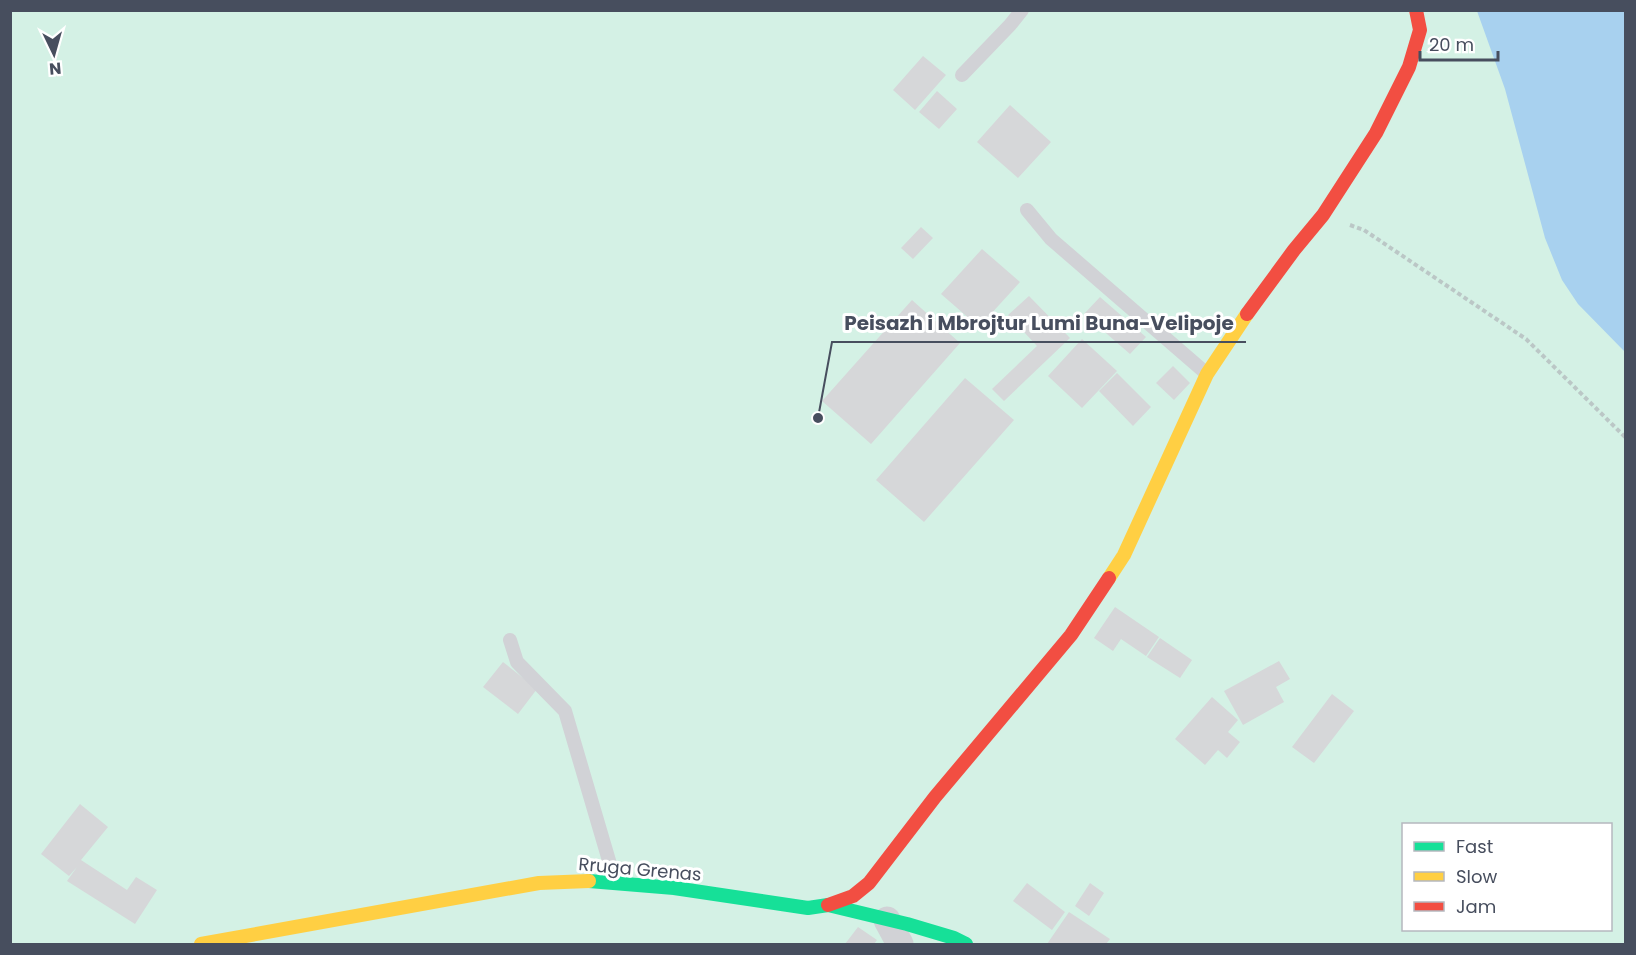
<svg xmlns="http://www.w3.org/2000/svg" width="1636" height="955" viewBox="0 0 1636 955" font-family="Poppins,sans-serif">
	<rect width="100%" height="100%" fill="#f1f0f0"/>
	<path fill="#d4f1e5" fill-rule="evenodd" d="M10,11H1625V944H11ZM1404,824H1610V930H1404Z"/>
	<path fill="#a8d1ef" d="M1477,11H1625V352L1578,304L1562,280L1545,238L1505,89Z"/>
	<path fill="#d6d7d9" d="M923,56L946,75L915,110L893,90Z
		M937,91L957,109L939,129L919,112Z
		M1010,105L1051,142L1018,178L977,142Z
		M921,227L933,238L913,259L901,248Z
		M982,249L1020,282L979,327L941,294Z
		M1029,296L1070,338L1004,401L992,389L1037,346L1008,315Z
		M1100,297L1146,337L1130,354L1084,314Z
		M912,300L960,343L871,444L822,401Z
		M1082,339L1117,371L1082,408L1048,376Z
		M1173,366L1190,383L1174,400L1156,383Z
		M1117,373L1151,407L1133,426L1099,391Z
		M965,378L1014,420L924,522L876,480Z
		M1115,607L1159,637L1146,656L1121,639L1113,651L1094,638Z
		M1160,638L1192,660L1180,678L1147,657Z
		M1279,661L1290,679L1276,687L1284,702L1243,725L1224,691Z
		M503,662L537,689L518,714L483,687Z
		M1332,694L1354,711L1314,763L1292,747Z
		M1212,697L1238,720L1228,732L1240,742L1227,758L1218,750L1205,765L1175,739Z
		M80,804L108,827L81,860L127,890L136,877L157,890L135,924L67,881L77,867L69,876L41,854Z
		M1027,883L1065,912L1052,930L1013,901Z
		M1090,883L1104,893L1089,916L1075,906Z
		M1069,912L1110,939L1106,944H1047Z
		M858,927L877,940L874,944H845Z"/>
	<g fill="none" stroke-linecap="round" stroke-linejoin="round">
		<path stroke="#bbc7c6" stroke-width="4" stroke-dasharray="4.5 3" stroke-linecap="butt" d="M1350,225L1364,230L1526,339L1626,438"/>
		<path stroke="#d1d2d6" stroke-width="14" d="M962,75L1010,25L1022,10
			M1027,210L1051,239L1207,374
			M510,640L517,662L565,711L615,881"/>
		<path stroke="#d1d2d6" stroke-width="27" d="M887,920L900,944"/>
		<path stroke="#16e098" stroke-width="14" d="M589,881L674,888L808,908L828,905L907,924L954,938L966,944"/>
		<path stroke="#ffcf43" stroke-width="14" d="M1109,578L1124,555L1207,374L1247,314
			M201,944L539,883L589,881"/>
		<path stroke="#f24e42" stroke-width="14" d="M1247,314L1294,250L1323,215L1376,133L1409,67L1420,30L1416,10
			M828,905L853,896L869,883L935,797L1071,635L1109,578"/>
	</g>
	<g text-anchor="middle" dominant-baseline="central" stroke-width="6" stroke-linejoin="round" paint-order="stroke">
		<g font-size="18" fill="#474e5e" stroke="#fff">
			<text transform="translate(640 869) rotate(5)">Rruga Grenas</text>
		</g>
	</g>
	<path fill="none" stroke="#474e5e" stroke-width="2" d="M818 418L832 342H1246"/>
	<circle fill="#474e5e" stroke="#fff" stroke-width="2" cx="818" cy="418" r="6"/>
	<g font-size="20" text-anchor="middle" font-weight="bold" fill="#474e5e" stroke="#fff" stroke-width="6" stroke-linejoin="round" paint-order="stroke">
		<text x="1039" y="330">Peisazh i Mbrojtur Lumi Buna-Velipoje</text>
	</g>
	<rect width="1636" height="955" fill="none" stroke="#474e5e" stroke-width="24"/>
	<rect x="1402" y="823" width="210" height="108" fill="#ffffff" stroke="#b5b8bf" stroke-width="1.5"/>
	<rect x="1414" y="842" width="30" height="9" fill="#16e098" stroke="#b5b8bf" stroke-width="1.5"/>
	<text x="1456" y="853" font-size="18" fill="#474e5e">Fast</text>
	<rect x="1414" y="872" width="30" height="9" fill="#ffcf43" stroke="#b5b8bf" stroke-width="1.5"/>
	<text x="1456" y="883" font-size="18" fill="#474e5e">Slow</text>
	<rect x="1414" y="902" width="30" height="9" fill="#f24e42" stroke="#b5b8bf" stroke-width="1.5"/>
	<text x="1456" y="913" font-size="18" fill="#474e5e">Jam</text>
	<g transform="translate(54 54) rotate(175)" stroke="#ffffff" stroke-width="4.5" paint-order="stroke">
	<path d="M0-4.5L10 22L0 15L-10 22Z" fill="#474e5e"/>
	<text y="-9" font-size="16" font-weight="bold" text-anchor="middle" fill="#474e5e">N</text>
	</g>
	<path d="M1420 51v9h78v-9" fill="none" stroke="#474e5e" stroke-width="3"/>
	<text x="1429" y="51" font-size="18" fill="#474e5e" stroke="#ffffff" stroke-width="4.5" paint-order="stroke">20 m</text>
</svg>
